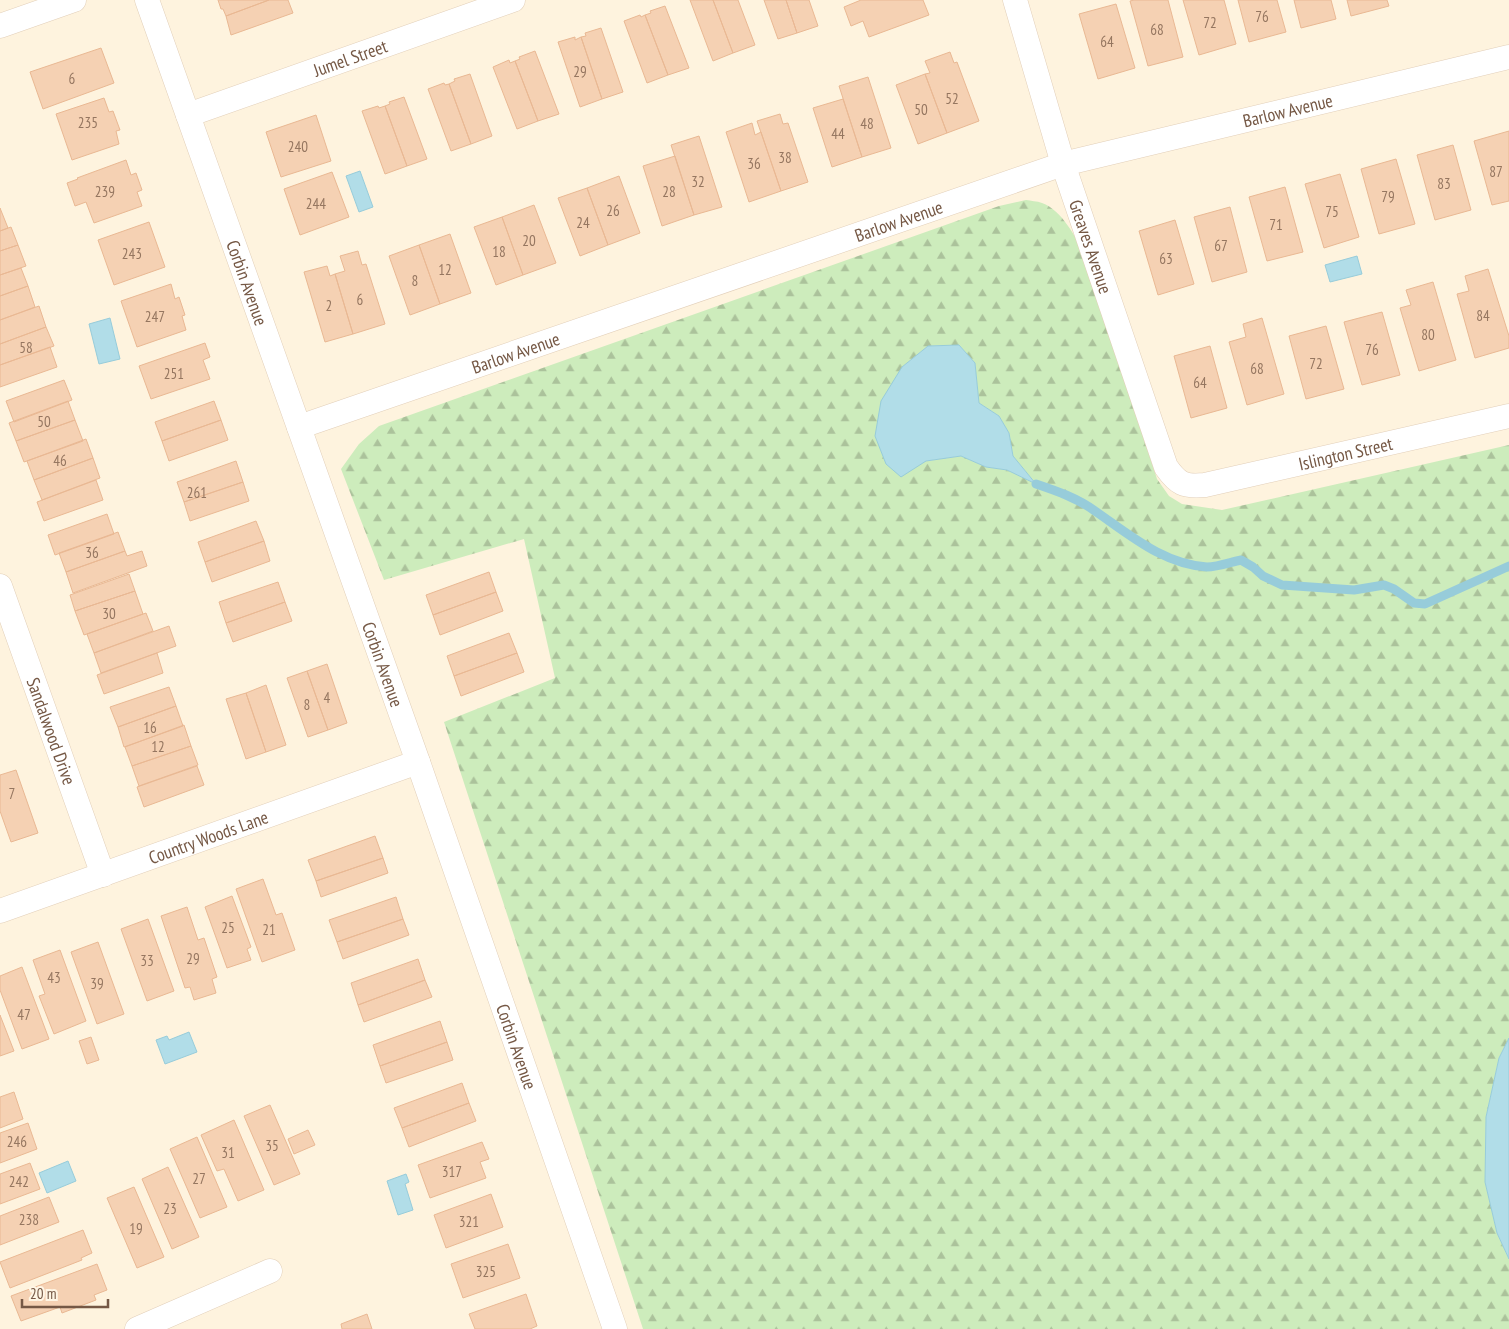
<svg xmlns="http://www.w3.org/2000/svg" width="1509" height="1329" viewBox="0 0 1509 1329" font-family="'PT Sans Narrow',sans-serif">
	<defs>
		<pattern id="forest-firs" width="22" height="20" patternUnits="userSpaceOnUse" patternTransform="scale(1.25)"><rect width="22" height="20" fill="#cdecbc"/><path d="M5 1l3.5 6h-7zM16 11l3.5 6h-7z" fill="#abc29b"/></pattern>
	</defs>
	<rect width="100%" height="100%" fill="#fef3de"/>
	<path fill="url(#forest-firs)" fill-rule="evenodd" d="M1026,200C1031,201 1037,201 1042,203C1062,210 1076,238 1086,256L1157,479L1169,496L1182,504L1222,510L1509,445V1038L1499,1058L1486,1117L1485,1182L1497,1233L1509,1259V1329H643L444,722L555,678L524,539L384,580L341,469L359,444L379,426L999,206ZM959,345L975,363L979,403L999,416L1009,433L1013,456L1035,483L1007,470L986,467L961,456L926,461L902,367L928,346Z"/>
	<path fill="#b1dde8" stroke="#97ccda" d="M360,171L373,207L359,212L346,176Z
		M1357,256L1362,274L1330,282L1325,265Z
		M110,318L120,359L99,364L89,324Z
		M959,345L975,363L979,403L999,416L1009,433L1013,456L1036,484L1007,470L986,467L961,456L926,461L901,477L886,464L875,436L881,401L902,367L928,346Z
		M189,1032L197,1052L165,1064L156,1040L167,1036L169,1040Z
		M1509,1038V1259L1497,1233L1485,1182L1486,1117L1499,1058Z
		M68,1161L76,1181L47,1193L39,1173Z
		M406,1174L409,1182L405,1184L413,1210L398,1215L387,1181Z"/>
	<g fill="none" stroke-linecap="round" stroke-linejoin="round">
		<path stroke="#97ccda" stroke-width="9" d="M1036,484C1057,491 1077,498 1095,511C1130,535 1163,564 1207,567C1218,567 1231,562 1241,560L1253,567L1263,576L1282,585L1354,590L1384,585L1394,589L1414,603L1425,604L1509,566"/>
	</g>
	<path fill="#f5d1b3" stroke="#e9b893" d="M218,0H269L226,16L223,9H221Z
		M269,0H288L293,13L231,35L226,16Z
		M690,0H713L733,53L713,61Z
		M713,0H738L755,45L733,53Z
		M764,0H786L797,33L778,39Z
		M786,0H809L818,26L797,33Z
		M861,0H923L929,15L869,37L863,21L851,26L844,7Z
		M1134,0H1168L1183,57L1148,66L1130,1Z
		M1183,0H1224L1236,44L1199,55Z
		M1238,0H1277L1286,32L1249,42Z
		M1294,0H1331L1336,19L1301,28Z
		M1347,0H1387L1389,6L1351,16Z
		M1116,4L1135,68L1098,79L1079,14Z
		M665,6L689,68L668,75L645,15L651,13L650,11Z
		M640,15L641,17L645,15L668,75L647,83L624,21Z
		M601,28L623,92L602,99L581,37L586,36L585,33Z
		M575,37V40L581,37L602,99L580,107L558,42Z
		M101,48L114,83L43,109L30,72Z
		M535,51L559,114L538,121L515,61L520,59L519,57Z
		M950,52L954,63L957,62L979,121L947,133L925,74L930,73L925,61Z
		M509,60L510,63L515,61L538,121L517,129L493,67Z
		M470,74L492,136L471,144L449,84L455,81L454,79Z
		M925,74L947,133L918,144L896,85Z
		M868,77L891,148L862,157L839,86Z
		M444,83L445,85L449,84L471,144L451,151L428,89Z
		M404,97L427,159L407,166L385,106L390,104L389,102Z
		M104,98L109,112L113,111L120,130L116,131L119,144L72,160L56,114Z
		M843,99L862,157L832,167L813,108Z
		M378,106L379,108L385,106L407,166L385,174L362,111Z
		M780,114L783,124L788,123L808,182L781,191L757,121Z
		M316,115L331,161L281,177L266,132Z
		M752,123L755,135L761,132L781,191L749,202L726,132Z
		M1509,131V201L1492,205L1474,141Z
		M699,136L722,207L694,215L671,145Z
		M1453,145L1471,210L1435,220L1417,155Z
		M675,156L694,215L662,226L643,166Z
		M1396,159L1415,224L1379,234L1361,169Z
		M126,160L131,175L136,173L142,190L137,192L142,206L94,223L86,202L75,206L67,183L78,179L77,178Z
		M332,172L349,217L300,235L284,189Z
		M1340,174L1359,237L1324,248L1305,184Z
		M619,176L640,233L608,245L587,188Z
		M1285,187L1303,252L1267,261L1249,197Z
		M587,188L608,245L580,256L558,198Z
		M534,205L556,263L523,275L502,217Z
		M1230,207L1247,272L1212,282L1194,217Z
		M0,208L8,228L0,231Z
		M502,217L523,275L496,285L474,227Z
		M1175,220L1194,284L1158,295L1139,231Z
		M149,222L165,267L114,285L98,240Z
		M11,227L18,245L0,251V231Z
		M450,234L471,293L440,304L419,245Z
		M18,245L26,266L0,275V251Z
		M419,245L440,304L410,315L389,256Z
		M358,251L362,265L366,264L385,324L353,334L335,274L345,271L340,256Z
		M327,266L330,276L335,274L353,334L325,342L304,272Z
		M21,268L28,286L0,296V275Z
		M1488,269L1509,336V348L1475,358L1457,294L1469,291L1465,276Z
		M1433,282L1456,360L1419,371L1400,308L1411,305L1406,290Z
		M171,284L175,299L179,297L185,315L182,316L186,330L137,347L121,301Z
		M28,286L35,307L0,320V296Z
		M39,306L46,327L0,344V320Z
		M1382,312L1400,375L1362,385L1344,322Z
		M1262,318L1284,394L1247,405L1229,342L1246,337L1243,324Z
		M1326,326L1344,389L1306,399L1289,336Z
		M46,327L54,346L0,365V344Z
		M205,343L210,357L203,360L210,379L151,399L139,366Z
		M1210,346L1227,408L1191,418L1174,356Z
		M50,347L57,367L0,387V365Z
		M64,380L72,400L14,422L6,401Z
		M68,401L75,420L16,441L9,423Z
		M214,401L221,420L162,441L155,422Z
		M75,420L83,441L24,462L16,441Z
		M221,420L228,440L169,461L162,441Z
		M86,439L93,458L34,480L27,461Z
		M93,458L100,478L42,500L34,480Z
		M236,461L243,482L184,502L177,482Z
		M96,480L103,500L44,521L37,502Z
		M243,482L249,501L190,521L184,502Z
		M107,514L114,534L55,555L48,535Z
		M256,521L264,541L205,562L198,542Z
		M118,532L125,551L66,572L59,553Z
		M264,541L270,561L212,582L205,562Z
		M125,551L127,556L142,551L147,566L73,593L66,572Z
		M489,572L496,592L433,615L426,595Z
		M129,574L135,591L75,611L70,595Z
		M278,582L285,602L226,623L219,602Z
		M135,591L143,614L84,635L75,611Z
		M496,592L503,611L440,635L433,615Z
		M285,602L292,621L233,642L226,623Z
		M146,613L153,631L94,653L87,634Z
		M169,626L176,646L101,673L94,653Z
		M509,633L517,653L454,676L447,656Z
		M157,653L163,673L104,694L97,675Z
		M517,653L524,672L461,696L454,676Z
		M327,664L347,723L328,730L307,671Z
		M307,671L328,730L308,737L287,678Z
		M266,685L286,745L266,752L246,693Z
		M169,687L176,706L118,727L110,707Z
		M246,693L266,752L246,759L226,699Z
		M176,706L183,726L124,747L118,727Z
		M184,725L191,746L132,766L125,747Z
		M191,746L198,765L139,786L132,766Z
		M197,766L204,785L144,807L137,787Z
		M16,770L38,833L11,842L0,811V775Z
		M375,836L383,858L316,881L308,860Z
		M383,858L388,873L321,897L316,881Z
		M263,879L276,915L282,913L295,950L262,962L236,889Z
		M232,896L251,947L247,949L251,960L227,968L205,907Z
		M396,897L403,919L337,942L329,920Z
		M187,907L198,940L204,938L217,977L212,979L216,993L194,1000L190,987L185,988L161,916Z
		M148,919L174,991L147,1001L121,929Z
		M403,919L409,935L343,959L337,942Z
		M98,942L124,1014L97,1024L71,952Z
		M60,950L86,1021L54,1034L39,996L45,994L33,960Z
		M418,959L425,980L358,1005L351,983Z
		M22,967L49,1039L22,1049L0,990V976Z
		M425,980L432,997L364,1022L358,1005Z
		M0,1015L14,1051L0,1056Z
		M440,1021L447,1042L380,1066L373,1045Z
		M91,1037L99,1060L87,1064L79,1041Z
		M447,1042L453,1060L386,1083L380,1066Z
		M462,1083L469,1103L402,1128L394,1108Z
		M14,1092L23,1119L0,1128V1097Z
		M469,1103L476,1121L409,1147L402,1128Z
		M270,1105L300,1174L274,1185L244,1116Z
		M234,1120L264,1190L238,1201L224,1169L217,1171L201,1135Z
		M28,1123L37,1149L0,1163V1133Z
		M308,1130L315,1145L294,1154L288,1139Z
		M197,1137L227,1207L200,1218L170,1149Z
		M482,1142L489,1159L480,1162L486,1178L430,1198L418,1165Z
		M30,1163L40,1189L0,1204V1174Z
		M168,1167L199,1237L172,1249L142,1179Z
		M134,1187L164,1257L137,1268L107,1198Z
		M491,1194L503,1227L446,1248L434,1215Z
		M49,1197L59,1222L0,1245V1216Z
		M83,1230L92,1253L81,1258L82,1260L10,1288L0,1262Z
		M508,1244L520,1278L463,1298L451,1264Z
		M97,1264L107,1290L94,1295L96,1300L62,1313L60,1307L21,1321L11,1296Z
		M526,1294L537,1326L530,1329H475L469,1314Z
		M367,1314L372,1329H342L341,1324Z"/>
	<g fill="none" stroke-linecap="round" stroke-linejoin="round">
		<defs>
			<g id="minor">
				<path id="s1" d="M147,0L418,762L615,1329"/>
				<path id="s2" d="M1015,0L1063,164L1166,467C1178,484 1184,487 1205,485L1509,416"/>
				<path d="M0,26L74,0"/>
				<path id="s3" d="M188,115L513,0"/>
				<path id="s4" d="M299,427L1063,164L1509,57"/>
				<path id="s5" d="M0,586L103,875"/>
				<path id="s6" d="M0,911L418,762"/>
				<path d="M137,1329L270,1271"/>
			</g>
		</defs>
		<use href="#minor" stroke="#e2cfb9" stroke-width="25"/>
		<use href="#minor" stroke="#fff" stroke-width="24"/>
	</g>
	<g text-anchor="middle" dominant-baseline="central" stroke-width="4" stroke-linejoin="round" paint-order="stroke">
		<g font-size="15" fill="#957660">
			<text x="1262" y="16">76</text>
			<text x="1210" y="22">72</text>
			<text x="1157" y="29">68</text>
			<text x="1107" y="41">64</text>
			<text x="580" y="71">29</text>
			<text x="72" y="78">6</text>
			<text x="952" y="98">52</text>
			<text x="921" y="109">50</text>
			<text x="88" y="122">235</text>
			<text x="867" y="123">48</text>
			<text x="838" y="133">44</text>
			<text x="298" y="146">240</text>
			<text x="785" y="157">38</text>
			<text x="754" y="163">36</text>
			<text x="1496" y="171">87</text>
			<text x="698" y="181">32</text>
			<text x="1444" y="183">83</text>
			<text x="105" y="191">239</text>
			<text x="669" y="191">28</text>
			<text x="1388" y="196">79</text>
			<text x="316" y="203">244</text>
			<text x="613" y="210">26</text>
			<text x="1332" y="211">75</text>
			<text x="583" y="222">24</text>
			<text x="1276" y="224">71</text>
			<text x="529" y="240">20</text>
			<text x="1221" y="245">67</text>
			<text x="499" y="251">18</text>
			<text x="132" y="253">243</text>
			<text x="1166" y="258">63</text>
			<text x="445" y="269">12</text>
			<text x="415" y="280">8</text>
			<text x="360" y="299">6</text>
			<text x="329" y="305">2</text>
			<text x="1483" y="315">84</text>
			<text x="155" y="316">247</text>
			<text x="1428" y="334">80</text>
			<text x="26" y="347">58</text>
			<text x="1372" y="349">76</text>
			<text x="1316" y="363">72</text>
			<text x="1257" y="368">68</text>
			<text x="174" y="373">251</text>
			<text x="1200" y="382">64</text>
			<text x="44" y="421">50</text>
			<text x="60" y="460">46</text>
			<text x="197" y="492">261</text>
			<text x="92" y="552">36</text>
			<text x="109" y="613">30</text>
			<text x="327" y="697">4</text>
			<text x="307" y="704">8</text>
			<text x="150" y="727">16</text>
			<text x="158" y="746">12</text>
			<text x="12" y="793">7</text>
			<text x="228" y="927">25</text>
			<text x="269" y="929">21</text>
			<text x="193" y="958">29</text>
			<text x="147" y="960">33</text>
			<text x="54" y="977">43</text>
			<text x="97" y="983">39</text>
			<text x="24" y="1014">47</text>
			<text x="17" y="1141">246</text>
			<text x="272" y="1145">35</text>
			<text x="228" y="1152">31</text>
			<text x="452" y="1171">317</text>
			<text x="199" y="1178">27</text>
			<text x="19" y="1181">242</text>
			<text x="170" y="1208">23</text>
			<text x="29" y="1219">238</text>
			<text x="469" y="1221">321</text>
			<text x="136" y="1228">19</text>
			<text x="486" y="1271">325</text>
		</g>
		<g font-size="18" fill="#755845" stroke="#fff6e5">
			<text stroke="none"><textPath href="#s3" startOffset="172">Jumel Street</textPath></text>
			<text stroke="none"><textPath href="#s4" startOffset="1039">Barlow Avenue</textPath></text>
			<text stroke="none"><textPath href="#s4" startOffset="634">Barlow Avenue</textPath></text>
			<text stroke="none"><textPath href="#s2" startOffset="258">Greaves Avenue</textPath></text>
			<text stroke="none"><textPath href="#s1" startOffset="300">Corbin Avenue</textPath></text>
			<text stroke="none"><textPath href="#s4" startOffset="229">Barlow Avenue</textPath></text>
			<text stroke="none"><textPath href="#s2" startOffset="681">Islington Street</textPath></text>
			<text stroke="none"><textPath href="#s1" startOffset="705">Corbin Avenue</textPath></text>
			<text stroke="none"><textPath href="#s5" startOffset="154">Sandalwood Drive</textPath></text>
			<text stroke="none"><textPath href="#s6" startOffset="221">Country Woods Lane</textPath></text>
			<text stroke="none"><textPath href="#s1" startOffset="1110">Corbin Avenue</textPath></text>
		</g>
	</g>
	<path d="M22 1299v8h86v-8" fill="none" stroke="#755845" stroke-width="2.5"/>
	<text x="30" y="1299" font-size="15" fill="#755845" stroke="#fff6e5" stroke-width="4" paint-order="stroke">20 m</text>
</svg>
